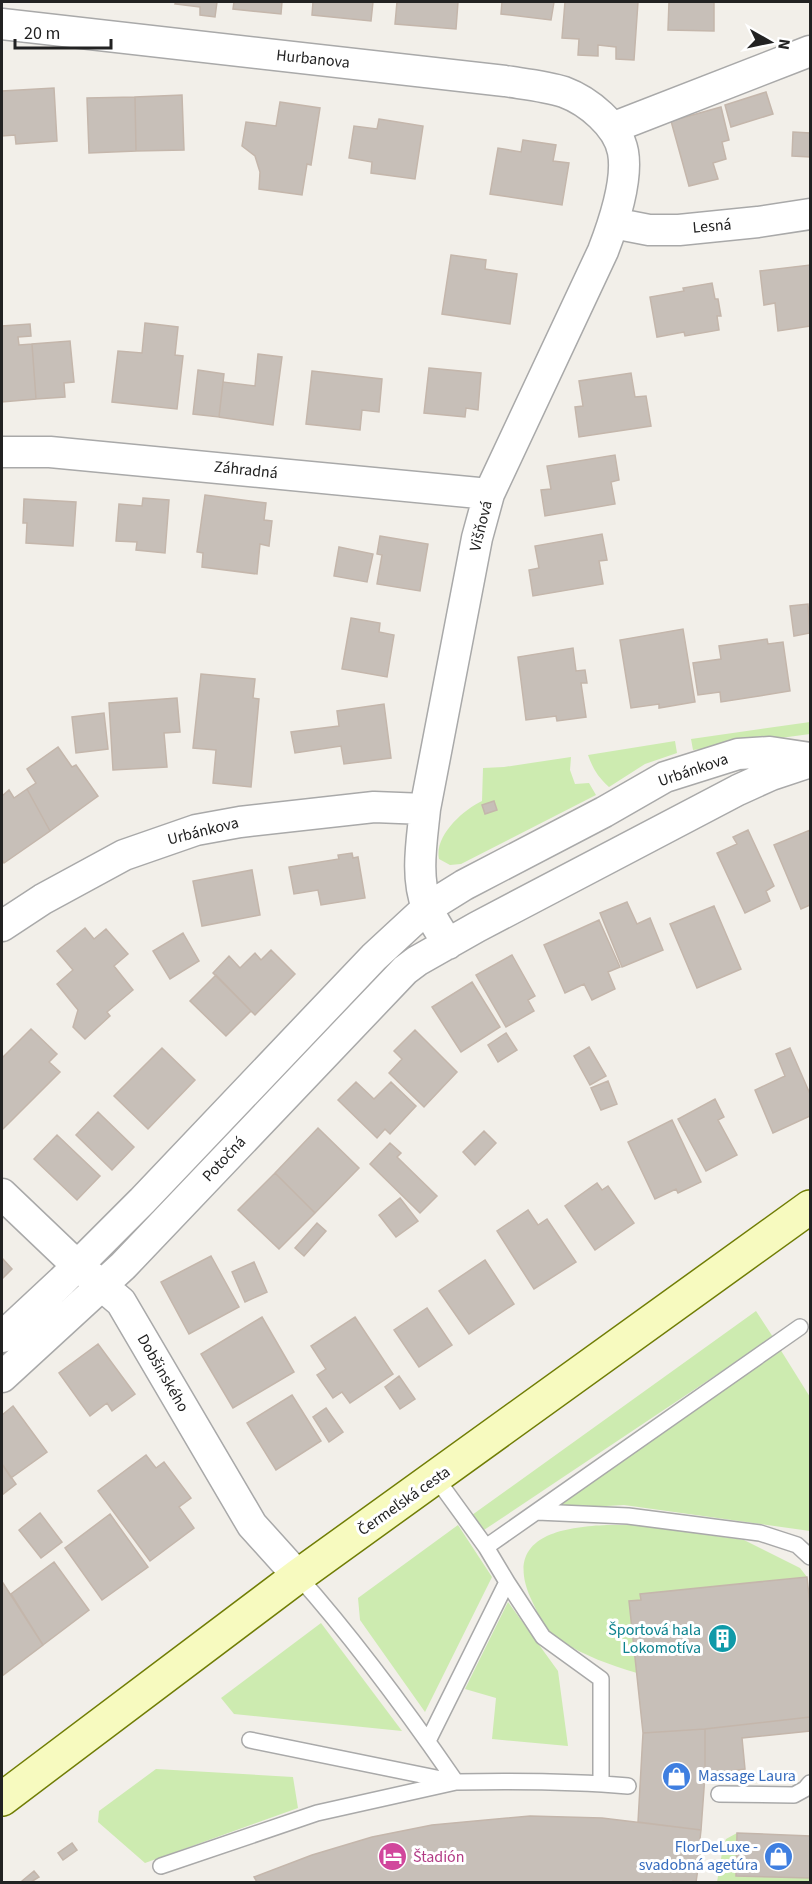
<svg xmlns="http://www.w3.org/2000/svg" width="812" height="1884" viewBox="0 0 812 1884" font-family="'Source Sans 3',sans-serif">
	<rect width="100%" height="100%" fill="#f2efe9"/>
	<path fill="#cdebb0" d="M810,722V734L693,750L691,739Z
		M675,741L677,753L645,764L609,787C598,777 593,769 588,755Z
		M571,757L570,770L575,784L589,783L596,795L461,864L450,865L439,859C434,836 463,810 482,801L483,768L504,767Z
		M756,1311L773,1337L484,1530L472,1515Z
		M780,1349L810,1397V1531L624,1505L554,1509L557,1504Z
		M458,1525L492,1577L425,1712L360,1620L358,1598Z
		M607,1525H636L744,1540L800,1568L807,1577L640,1594L641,1600L629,1601L637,1673C610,1665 585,1656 561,1641C558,1638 553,1636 550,1633C542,1625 537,1611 532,1601C502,1538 558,1527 607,1525Z
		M508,1602L558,1671L568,1746L492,1739L496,1698L465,1689Z
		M321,1623L402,1731L234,1714L221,1698Z
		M156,1769L293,1777L298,1808L145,1863L98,1822L99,1811Z
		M737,1833L736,1876L810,1878V1882H717L723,1847L726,1839Z"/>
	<path fill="#c7bfb8" stroke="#c4b6ab" stroke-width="1.5" d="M176,2H217L215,17L200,15V7L175,4Z
		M234,2H282L281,14L233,9Z
		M313,2H373L371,21L312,15Z
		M397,2H458L456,29L395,24Z
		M502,2H554L551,20L501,14Z
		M565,2H638L634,60L616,59V47L598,45V56L578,55L579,39L562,38Z
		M669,2H714V31L668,30Z
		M54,88L57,141L16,144L15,135L2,136V91Z
		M766,92L773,114L731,127L725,105Z
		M182,95L184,150L136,151L135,97Z
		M135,97L136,151L89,153L87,98Z
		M280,102L320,108L311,165L307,164L302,195L259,189L260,172L255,156L242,146L246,122L276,126Z
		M721,107L729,140L722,142L726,159L713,163L718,179L689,186L671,121Z
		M379,119L423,126L415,179L371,173L372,162L349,158L354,126L377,129Z
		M793,132L810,133V157L792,156Z
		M523,140L556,145L553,161L569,163L562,205L490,194L498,148L521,152Z
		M451,255L486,260L485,269L517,274L510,324L442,314Z
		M810,265V326L778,331L775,303L764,305L760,271Z
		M712,283L715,299H718L721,316H717L719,330L685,336L684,332L657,337L650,297L684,291L683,288Z
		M145,323L178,327L175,355L183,356L177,409L112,402L118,351L142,353Z
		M30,324L31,336L18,337L19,345L32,344L36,399L2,402V326Z
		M70,341L74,382L64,383L65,397L36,399L32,344Z
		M258,354L282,357L273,425L219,417L223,382L255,386Z
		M429,368L481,373L478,410L466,408L465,417L424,413Z
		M198,370L224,374L219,417L193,414Z
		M312,371L382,379L379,412L362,410L360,430L306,424Z
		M631,373L635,397L646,396L651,426L579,437L575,407L583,406L579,381Z
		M615,455L619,480L611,482L615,504L545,516L541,490L551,489L547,466Z
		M205,495L266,503L264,520L272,521L269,546L260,544L257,574L202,567L203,553L197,552Z
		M143,498L169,500L165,553L136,550L137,542L116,541L119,504L142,506Z
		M24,499L76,502L73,546L26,543L27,523H23Z
		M602,534L607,560L599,561L603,584L533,596L529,570L539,568L535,546Z
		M380,536L428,544L420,591L377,584L382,555L377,554Z
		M339,547L373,554L367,582L334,576Z
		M808,604L810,633L794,636L790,606Z
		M351,618L380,623L379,632L394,635L387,677L342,669Z
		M683,629L695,702L659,708V704L631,708L620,640Z
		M767,639L768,644L783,642L790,691L721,702L720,692L698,695L693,663L721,659L719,646Z
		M573,648L576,671L585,670L587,683H581L586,717L557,721L556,716L526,720L518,657Z
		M201,674L255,679L253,698L259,699L251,787L213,783L216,750L193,748Z
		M177,698L180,732L164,733L167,767L113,770L109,703Z
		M384,704L391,758L344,764L341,746L295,753L291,732L339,726L337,711Z
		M104,713L108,749L76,753L72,717Z
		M58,747L72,767L76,765L98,796L50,831L27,789L36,783L27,769Z
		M27,789L50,831L4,863L2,860V796L9,790L14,798Z
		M494,801L497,810L485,814L482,805Z
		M748,830L774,886L766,891L770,901L745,913L717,853L737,844L733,837Z
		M810,830V905L801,909L774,845Z
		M352,853L353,858L358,857L365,898L321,905L318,890L294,894L289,867L339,859L338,855Z
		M252,870L260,915L202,926L193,881Z
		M627,902L637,924L650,918L663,950L622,967L600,913Z
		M714,906L741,969L697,988L670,924Z
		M599,920L620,967L608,972L615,989L592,1000L584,984L565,993L544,945Z
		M85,928L94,939L106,929L128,954L114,966L133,990L107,1012L110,1016L85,1039L73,1027L78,1010L57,984L73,970L57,951Z
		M183,933L199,961L170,979L153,951Z
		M271,950L295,974L255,1015L213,973L229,956L240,968L255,953L261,960Z
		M512,955L535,996L528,1000L534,1011L506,1027L476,975Z
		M216,975L251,1011L226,1036L190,1001Z
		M472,982L500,1027L461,1052L432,1007Z
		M31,1029L57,1054L49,1062L60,1072L3,1129L2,1128V1058Z
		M415,1030L457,1072L424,1107L389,1073L402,1059L394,1051Z
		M506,1033L517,1050L498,1062L488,1045Z
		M589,1047L606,1076L590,1085L574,1056Z
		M162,1048L195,1080L148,1129L114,1096Z
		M790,1048L810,1094V1116L773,1133L755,1090L785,1076L776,1054Z
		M608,1081L617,1104L601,1110L591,1088Z
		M356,1082L374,1099L391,1082L416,1106L390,1134L385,1129L377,1138L338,1100Z
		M715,1099L724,1117L718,1120L737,1155L706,1171L678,1119Z
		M98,1112L134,1147L112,1170L76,1135Z
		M672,1120L701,1182L678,1193L676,1189L655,1199L628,1142Z
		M318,1128L359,1168L315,1213L275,1173Z
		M484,1131L496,1143L475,1165L463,1152Z
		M57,1135L100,1176L77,1200L34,1159Z
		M390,1143L401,1153L397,1157L437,1196L420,1213L370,1164Z
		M275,1173L315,1213L279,1249L238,1210Z
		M597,1183L602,1190L608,1186L634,1223L595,1250L565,1206Z
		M400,1198L418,1221L396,1237L379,1215Z
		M528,1210L538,1225L547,1219L576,1262L534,1289L497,1231Z
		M317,1223L326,1231L304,1256L295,1248Z
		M211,1256L239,1307L189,1334L161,1282Z
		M2,1258L12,1269L2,1279Z
		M485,1260L514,1304L469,1334L439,1291Z
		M254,1262L267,1292L245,1302L232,1272Z
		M427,1308L452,1345L419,1367L394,1330Z
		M262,1317L294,1372L233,1408L201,1354Z
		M355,1317L393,1374L350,1403L342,1392L333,1398L317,1375L326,1369L311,1346Z
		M98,1344L135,1394L112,1411L107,1403L90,1416L59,1373Z
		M399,1376L415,1399L400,1409L385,1387Z
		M292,1395L321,1441L276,1470L247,1423Z
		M13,1406L47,1452L11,1478L2,1464V1415Z
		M326,1408L343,1432L329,1442L313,1417Z
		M146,1455L156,1468L164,1462L191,1498L179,1507L194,1528L150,1561L98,1491Z
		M2,1464L16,1484L2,1495Z
		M40,1513L62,1542L41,1558L19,1530Z
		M110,1514L148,1567L102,1600L65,1548Z
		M54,1562L89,1610L43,1645L11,1594Z
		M807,1577L810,1605V1717L705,1729L643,1733L629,1601L641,1600L640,1594Z
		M3,1583L43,1645L2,1676V1585Z
		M810,1717V1731L742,1738L745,1769L705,1775V1729Z
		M705,1729V1775L701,1830L638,1822L643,1733Z
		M530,1816L602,1818L701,1830L700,1839L702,1842L696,1882L673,1881V1882H257L254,1877L312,1855L372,1837L432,1825Z
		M737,1833L810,1836V1878L736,1876Z
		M72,1843L77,1850L63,1860L58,1853Z
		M34,1871L39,1877L31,1882H23L22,1881Z"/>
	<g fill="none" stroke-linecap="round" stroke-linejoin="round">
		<defs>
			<path id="lane" d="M537,1512L628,1516L760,1533L797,1545L810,1557
				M486,1547L800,1327
				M298,1576C356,1641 407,1711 456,1782C514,1781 571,1781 628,1786
				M507,1582L543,1637L601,1679V1783
				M250,1740L451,1781
				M428,1741L507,1582L486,1547L436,1478
				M719,1794L794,1795L805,1789L810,1783
				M161,1866L317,1813L456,1782"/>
			<path id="street" d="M2,24L505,81C524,84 546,86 564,92C588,101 618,125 623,152C628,180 613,225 603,251L489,494L477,538L425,809C422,840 415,877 427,907C432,920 441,932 448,944
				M612,128L810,51
				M613,223L649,230H679L758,222L810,214
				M2,452H50L489,494
				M2,926L43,899L124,855L196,830L240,822L374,807L425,809
				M2,1194L67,1256L121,1302L252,1525L298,1576
				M2,1337L62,1281L142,1201L374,957L427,908L464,885L604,812L665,777L738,754L770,752L810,758
				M2,1377L123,1266L405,970L417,961L477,927L738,790L771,775L810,762"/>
			<path id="secondary" d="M2,1799L298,1576L810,1207"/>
		</defs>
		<use href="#lane" stroke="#a9a9a9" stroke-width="18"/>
		<use href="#street" stroke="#a9a9a9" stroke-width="33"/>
		<use href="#secondary" stroke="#707d05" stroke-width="36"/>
		<use href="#lane" stroke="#fff" stroke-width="15"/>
		<use href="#street" stroke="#fff" stroke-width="30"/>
		<use href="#secondary" stroke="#f7fabf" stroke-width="33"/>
	</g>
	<defs>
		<symbol id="building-disc" viewBox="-11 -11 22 22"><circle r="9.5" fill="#0f9aa8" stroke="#fff"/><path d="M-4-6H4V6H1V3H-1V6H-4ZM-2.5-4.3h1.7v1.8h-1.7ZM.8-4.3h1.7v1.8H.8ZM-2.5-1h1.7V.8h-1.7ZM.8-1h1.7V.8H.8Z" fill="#fff"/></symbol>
		<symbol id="shop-disc" viewBox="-11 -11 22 22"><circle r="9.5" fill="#3f7fe0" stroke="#fff"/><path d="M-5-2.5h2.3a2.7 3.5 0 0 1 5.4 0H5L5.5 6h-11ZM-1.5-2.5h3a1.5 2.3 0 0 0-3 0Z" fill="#fff"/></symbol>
		<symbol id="hotel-disc" viewBox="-11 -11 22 22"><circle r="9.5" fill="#d1479c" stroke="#fff"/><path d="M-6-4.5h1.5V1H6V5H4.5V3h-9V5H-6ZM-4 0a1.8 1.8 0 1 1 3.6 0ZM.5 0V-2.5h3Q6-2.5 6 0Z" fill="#fff"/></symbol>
	</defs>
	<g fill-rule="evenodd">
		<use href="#building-disc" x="706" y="1622" width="33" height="33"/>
		<use href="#shop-disc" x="660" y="1760" width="33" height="33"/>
		<use href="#shop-disc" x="762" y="1840" width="33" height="33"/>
		<use href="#hotel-disc" x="376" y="1840" width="33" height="33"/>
	</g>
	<g text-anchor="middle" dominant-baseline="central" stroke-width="6" stroke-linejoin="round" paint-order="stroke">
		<g font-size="16" fill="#222" stroke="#fff">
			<text transform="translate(313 59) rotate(6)">Hurbanova</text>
			<text transform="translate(712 226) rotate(-5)">Lesná</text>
			<text transform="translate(246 470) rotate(6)">Záhradná</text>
			<text transform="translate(481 526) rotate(-76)">Višňová</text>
			<text transform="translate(693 770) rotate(-19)">Urbánkova</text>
			<text transform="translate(203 831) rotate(-14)">Urbánkova</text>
			<text transform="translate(224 1159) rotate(-47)">Potočná</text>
			<text transform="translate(163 1373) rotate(60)">Dobšinského</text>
			<text transform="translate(404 1501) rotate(-35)">Čermeľská cesta</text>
		</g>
		<g font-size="16" fill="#0d838f" stroke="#fff" text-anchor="end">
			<text x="701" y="1630">Športová hala<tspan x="701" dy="18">Lokomotíva</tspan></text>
		</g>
		<g font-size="16" fill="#366cbe" stroke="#fff" text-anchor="start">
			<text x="698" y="1776">Massage Laura</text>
			<text x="758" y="1847" text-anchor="end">FlorDeLuxe -<tspan x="758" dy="18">svadobná agetúra</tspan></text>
		</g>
		<g font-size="16" fill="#b23c85" stroke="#fff" text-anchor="start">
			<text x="413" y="1857">Štadión</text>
		</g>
	</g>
	<rect width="812" height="1884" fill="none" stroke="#222222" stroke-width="6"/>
	<g transform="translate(770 42) rotate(99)" stroke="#ffffff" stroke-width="4.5" paint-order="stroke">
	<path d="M0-4.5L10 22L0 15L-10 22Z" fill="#222222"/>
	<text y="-9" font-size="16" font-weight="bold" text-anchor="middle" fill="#222222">N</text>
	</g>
	<path d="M15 39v9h96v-9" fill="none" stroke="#222222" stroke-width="3"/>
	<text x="24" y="39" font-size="18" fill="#222222" stroke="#ffffff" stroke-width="4.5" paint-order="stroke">20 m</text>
</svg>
